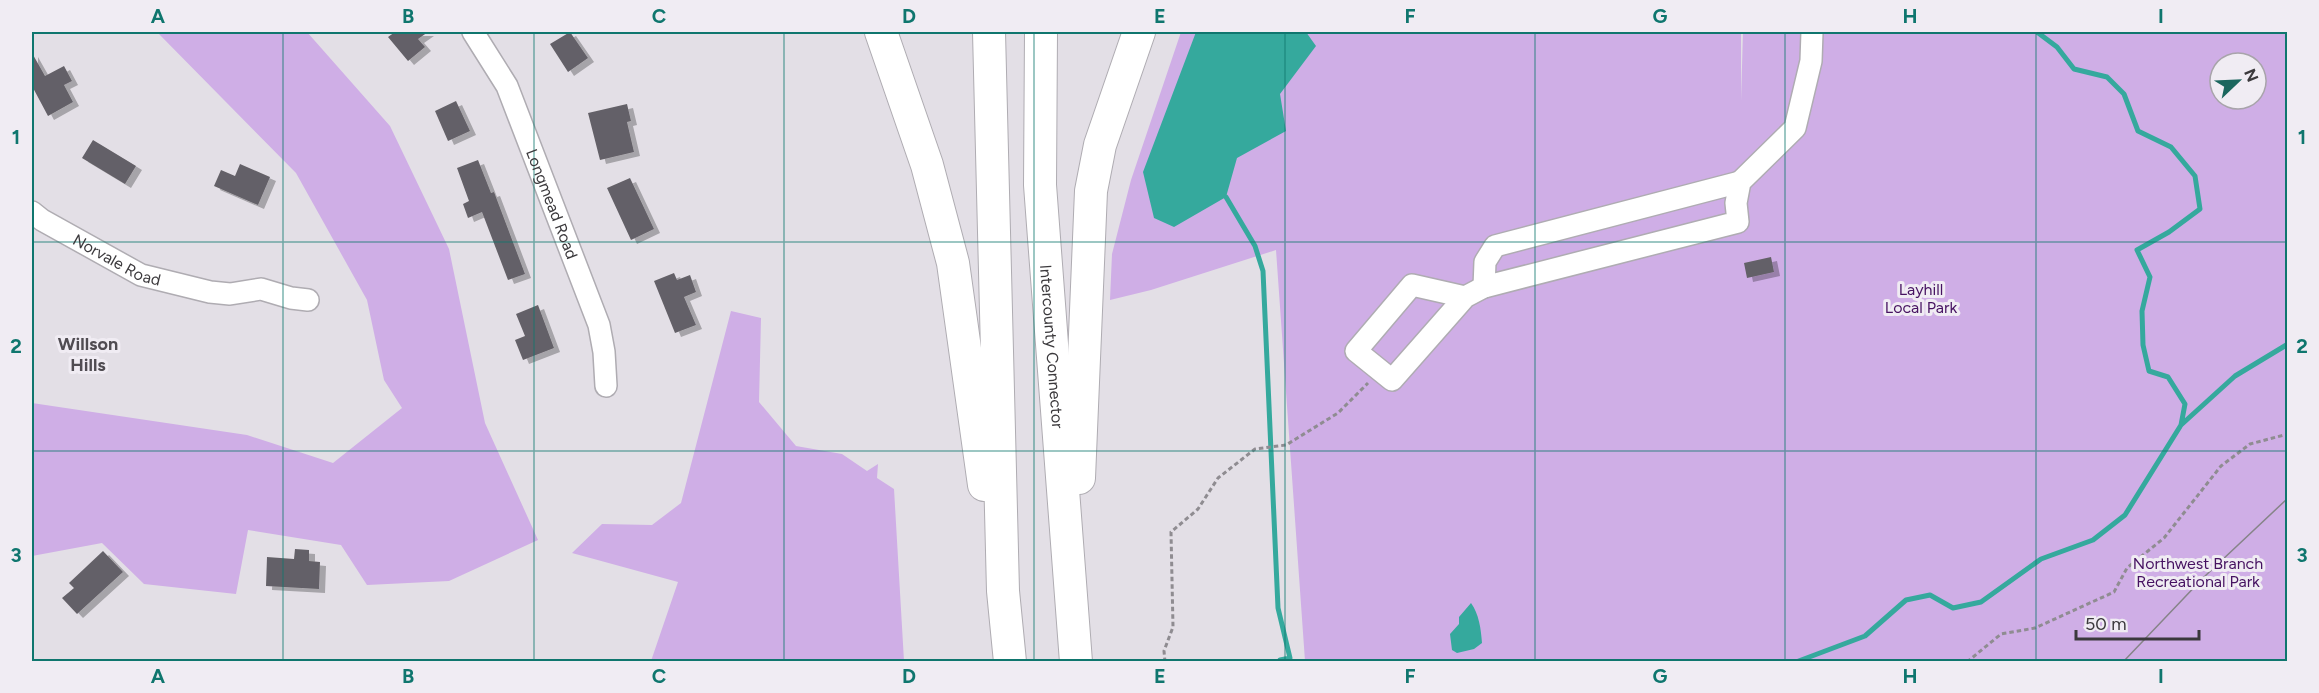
<svg xmlns="http://www.w3.org/2000/svg" width="2319" height="693" font-family="Figtree,sans-serif">
	<style>
		.green { fill: #cfaee6; fill-rule: evenodd }
		.water { fill: #35a99d }
		.lines { fill: none; stroke-linecap: round; stroke-linejoin: round }
		.stream { stroke: #35a99d; stroke-width: 5 }
		.building { fill: #646167; filter: url(#shadow) }
		.minor-casing { stroke: #afacb2; stroke-width: 24 }
		.highway-casing { stroke: #afacb2; stroke-width: 34 }
		.path { stroke: #8f8c91; stroke-width: 3; stroke-dasharray: 4.5 3; stroke-linecap: butt }
		.minor { stroke: #fff; stroke-width: 21 }
		.highway { stroke: #fff; stroke-width: 32 }
		.tram { stroke: #868488; stroke-width: 1.5 }
		.grid { fill: none; stroke: #0f766e; stroke-width: 1.5; stroke-opacity: 0.55 }
		.labels { text-anchor: middle; stroke-width: 6; stroke-linejoin: round; paint-order: stroke }
		.street-label { font-size: 16px; fill: #3b393c; stroke: #f0ecf3 }
		.park-label { font-size: 16px; fill: #461261; stroke: #f0ecf3 }
		.neighbourhood-label { font-size: 18px; font-weight: bold; fill: #504c52; stroke: #f0ecf3 }
		.neatline { fill: none; stroke: #0f766e; stroke-width: 2 }
		.grid-label { font-size: 20px; text-anchor: middle; font-weight: bold; fill: #0f766e }
	</style>
	<defs>
		<filter id="shadow"><feDropShadow dx="6" dy="4" stdDeviation="0" flood-color="#0004"/></filter>
	</defs>
	<rect width="100%" height="100%" fill="#e3dfe6"/>
	<path class="green" d="M157,32H307L390,126L449,249L485,423L538,540L449,581L367,585L341,545L248,530L236,594L144,584L102,543L32,556V403L247,435L333,463L402,408L384,380L367,300L296,173Z
		M1181,32H1741V101L1743,32H2287V661H1305L1276,250L1151,290L1110,300L1112,254L1131,180ZM2220,63H2256V99H2220Z
		M731,311L761,318L759,402L796,446L842,454L867,471L878,464L877,478L894,489L904,661H651L678,582L572,553L602,524L652,525L681,503Z"/>
	<path class="water" d="M1196,32H1306L1316,46L1280,94L1286,131L1237,158L1226,197L1174,227L1154,218L1143,172Z
		M1471,603C1479,614 1481,629 1482,643L1474,649L1457,653L1452,650L1450,634L1459,624V617Z"/>
	<g class="lines">
		<path class="stream" d="M2037,32L2057,47L2074,69L2107,77L2124,94L2138,131L2171,147L2195,176L2200,209L2169,232L2137,250L2150,277L2142,311L2143,345L2149,371L2168,377L2185,404L2181,425
			M1226,197L1255,246L1263,271L1278,608L1290,658L1280,660L1281,662
			M1796,662L1865,636L1906,600L1930,595L1953,608L1981,602L2041,559L2093,540L2125,515L2181,425L2235,376L2288,344"/>
	</g>
	<path class="building" d="M395,32H428L418,39L425,47L408,61L388,37Z
		M570,32L588,58L568,72L550,44Z
		M32,53L45,76L64,66L72,81L64,85L73,102L48,116L32,86Z
		M456,101L470,131L448,141L435,111Z
		M627,104L631,121L627,122L634,152L600,160L588,113Z
		M93,140L136,166L125,184L82,158Z
		M478,160L491,193L494,192L525,274L508,280L482,212L468,218L463,204L469,201L457,168Z
		M240,164L270,177L258,205L214,186L221,170L235,176Z
		M630,178L654,229L631,240L607,188Z
		M1771,257L1774,272L1747,278L1744,263Z
		M674,273L677,280L690,275L696,292L684,297L696,325L675,333L654,281Z
		M538,305L554,348L523,360L515,340L525,336L516,314Z
		M295,549L309,550V561L320,562L319,589L266,586L267,557L294,559Z
		M103,551L123,572L77,614L62,598L74,588L69,583Z"/>
	<g class="lines">
		<defs>
			<g id="minor">
				<path id="s1" d="M473,32L507,86L599,325L604,352L606,386"/>
				<path id="s2" d="M32,212L42,220L141,275L210,292L230,294L261,289L291,298L308,300"/>
				<path d="M1484,287L1485,262L1495,246L1740,182"/>
				<path d="M1465,297L1412,285L1356,351L1392,380L1465,297L1484,287L1738,222L1736,203L1740,182L1795,128L1811,61L1812,32"/>
			</g>
			<g id="highway">
				<path d="M881,32L927,165L953,263L984,485"/>
				<path d="M989,32L1003,591L1010,662"/>
				<path id="s3" d="M1041,32L1040,185L1076,662"/>
				<path d="M1079,478L1091,191L1100,145L1139,32"/>
			</g>
		</defs>
		<use href="#minor" class="minor-casing"/>
		<use href="#highway" class="highway-casing"/>
		<path class="path" d="M1165,662L1164,651L1173,627L1171,532L1198,509L1218,478L1255,449L1286,445L1338,413L1368,383
			M1967,662L2001,634L2035,628L2114,592L2127,568L2164,538L2221,466L2250,444L2288,434"/>
		<use href="#minor" class="minor"/>
		<use href="#highway" class="highway"/>
		<path class="tram" d="M2123,662L2204,577L2288,498"/>
	</g>
	<path class="grid" d="M283,32V662M534,32V662M784,32V662M1034,32V662M1285,32V662M1535,32V662M1785,32V662M2036,32V662M32,242H2288M32,451H2288"/>
	<g class="labels">
		<g class="street-label">
			<text dy="6" stroke="none"><textPath href="#s1" startOffset="190">Longmead Road</textPath></text>
			<text dy="6" stroke="none"><textPath href="#s2" startOffset="98">Norvale Road</textPath></text>
			<text dy="6" stroke="none"><textPath href="#s3" startOffset="315">Intercounty Connector</textPath></text>
		</g>
		<g class="park-label">
			<text x="1921" y="295">Layhill<tspan x="1921" dy="18">Local Park</tspan></text>
			<text x="2198" y="569">Northwest Branch<tspan x="2198" dy="18">Recreational Park</tspan></text>
		</g>
		<g class="neighbourhood-label">
			<text x="88" y="350">Willson<tspan x="88" dy="21">Hills</tspan></text>
		</g>
	</g>
	<rect width="2319" height="693" fill="none" stroke="#f0ecf3" stroke-width="66"/>
	<g transform="translate(2238 81) rotate(67)"><circle r="28" fill="#f0ecf3" stroke="#a8a4aa" stroke-width="1.5"/>
	<path d="M0-4.5L10 22L0 15L-10 22Z" fill="#1b665e"/>
	<text y="-9" font-size="16" font-weight="bold" text-anchor="middle" fill="#3b393c">N</text>
	</g>
	<path d="M2076 630v9h123v-9" fill="none" stroke="#3b393c" stroke-width="3"/>
	<text x="2085" y="630" font-size="18" fill="#3b393c" stroke="#f0ecf3" stroke-width="4.5" paint-order="stroke">50 m</text>
	<rect x="33" y="33" width="2253" height="627" class="neatline"/>
	<g class="grid-label">
		<text x="158" y="23">A</text>
		<text x="408" y="23">B</text>
		<text x="659" y="23">C</text>
		<text x="909" y="23">D</text>
		<text x="1160" y="23">E</text>
		<text x="1410" y="23">F</text>
		<text x="1660" y="23">G</text>
		<text x="1910" y="23">H</text>
		<text x="2161" y="23">I</text>
		<text x="16" y="144">1</text>
		<text x="2302" y="144">1</text>
		<text x="16" y="353">2</text>
		<text x="2302" y="353">2</text>
		<text x="16" y="562">3</text>
		<text x="2302" y="562">3</text>
		<text x="158" y="683">A</text>
		<text x="408" y="683">B</text>
		<text x="659" y="683">C</text>
		<text x="909" y="683">D</text>
		<text x="1160" y="683">E</text>
		<text x="1410" y="683">F</text>
		<text x="1660" y="683">G</text>
		<text x="1910" y="683">H</text>
		<text x="2161" y="683">I</text>
	</g>
</svg>
